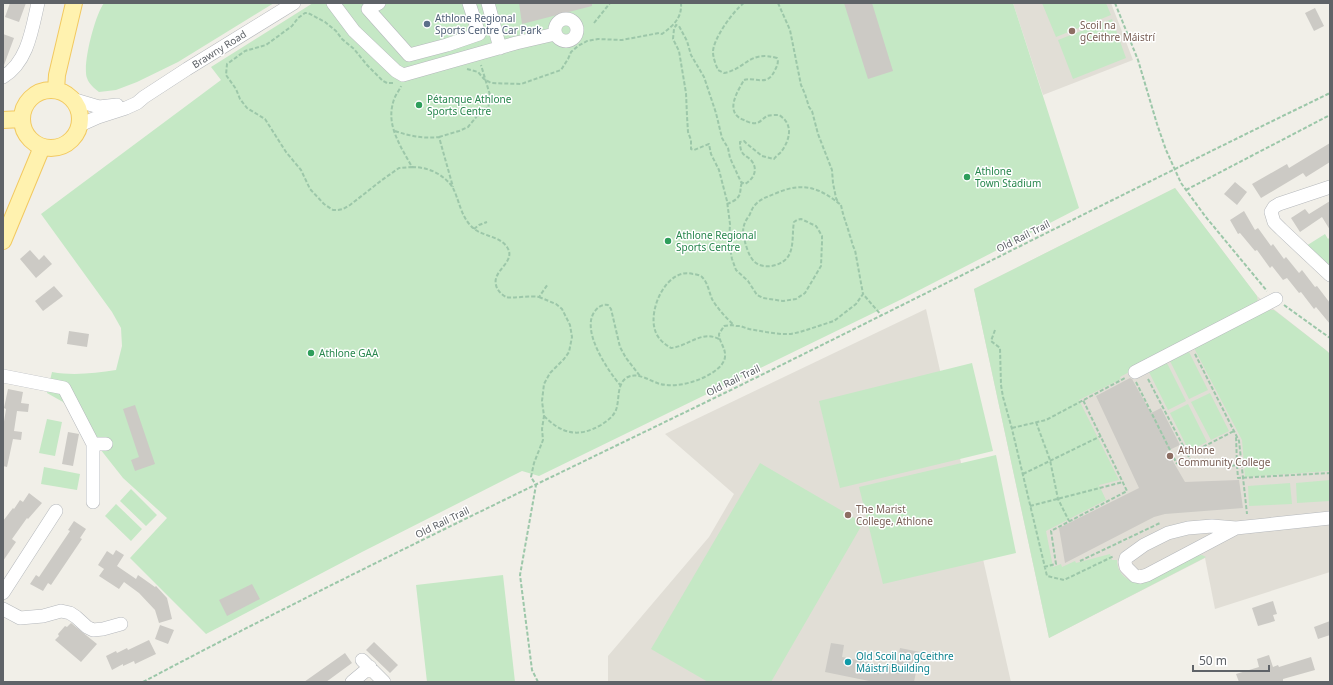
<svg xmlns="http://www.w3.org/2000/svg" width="1333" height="685" font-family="'Noto Sans',sans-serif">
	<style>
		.education { fill: #e1ded6 }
		.green { fill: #c5e8c5 }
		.building { fill: #cccac5 }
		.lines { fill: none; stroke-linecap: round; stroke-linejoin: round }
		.minor-casing { stroke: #b5b8bc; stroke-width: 14 }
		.major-casing { stroke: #f2c960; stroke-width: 18 }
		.path { stroke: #9cc7a9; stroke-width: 2; stroke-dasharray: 4 2; stroke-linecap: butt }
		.minor { stroke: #fff; stroke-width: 13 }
		.major { stroke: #fff2af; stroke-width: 16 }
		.service-dot { fill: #5c6f8a; stroke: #fff; stroke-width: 1.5 }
		.education-dot { fill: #8d6e63; stroke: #fff; stroke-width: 1.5 }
		.leisure-dot { fill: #2e9e5b; stroke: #fff; stroke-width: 1.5 }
		.culture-dot { fill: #0f9aa8; stroke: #fff; stroke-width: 1.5 }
		.labels { text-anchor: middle; stroke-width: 3; stroke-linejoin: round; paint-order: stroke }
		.service-label { font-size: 10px; fill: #4e5e75; stroke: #fff; text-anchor: start }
		.education-label { font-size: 10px; fill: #785e54; stroke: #fff; text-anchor: start }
		.street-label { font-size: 10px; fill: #5f6368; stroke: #fff }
		.leisure-label { font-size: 10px; fill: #27864d; stroke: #fff; text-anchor: start }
		.culture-label { font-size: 10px; fill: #0d838f; stroke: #fff; text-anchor: start }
	</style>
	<rect width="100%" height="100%" fill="#f1efe8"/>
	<path class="education" d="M1013,3H1111L1133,60L1043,95Z
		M1175,188L1257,296L1327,351L1330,354V572L1215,609L1205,558L1049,638L974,289Z
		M926,309L1011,682H608V656L709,537L734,494L665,434Z"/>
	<path class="green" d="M104,3H274L178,62L137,82L116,90L99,92C94,88 89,84 87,78C82,65 95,15 104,3Z
		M313,3H1013L1079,208L902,299L539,476L522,471L362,552L206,634L130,558L167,518L123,478L63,402L47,393L52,372C74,376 95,373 116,370L122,346L121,328L112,312L41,214L221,80L211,67Z
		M1042,3H1106L1111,15L1056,37Z
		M1112,19L1126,58L1073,79L1058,40Z
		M1175,188L1257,296L1258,303L1120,377L1121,379L1079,400L1119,480L1099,485L1106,500L1046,531L1053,567L1061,564L1062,567L1075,561L1076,563L1110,554L1112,560H1117C1117,571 1124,579 1134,582L1197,556L1202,555L1206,557L1049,638L974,289Z
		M1325,234L1328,239L1330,237V266L1306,246Z
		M1264,310H1274L1327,351L1330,354V471L1245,477L1242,440L1193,346Z
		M1189,352L1208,390L1189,399L1170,361Z
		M972,363L993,451L840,488L819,401Z
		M1167,363L1186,401L1168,410L1149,372Z
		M1210,393L1229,431L1211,440L1191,402Z
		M1188,404L1207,442L1189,451L1170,413Z
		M47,419L62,422L55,456L39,453Z
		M996,455L1016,553L883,584L859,487Z
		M760,463L863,523L771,682H708L651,649Z
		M44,467L80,474L77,490L41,484Z
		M1330,480V501L1297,503L1296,483Z
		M1290,483L1292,504L1249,506L1248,486Z
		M131,489L157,515L146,526L120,501Z
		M116,504L142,529L131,541L105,516Z
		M503,575L515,682H427L416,585Z"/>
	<path class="building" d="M10,3H26L19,22L5,17Z
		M519,3H592V6L522,24Z
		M844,3H872L893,71L868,79Z
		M1315,8L1324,26L1314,31L1305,13Z
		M3,34L14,38L4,65H3Z
		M1330,143V162L1306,177L1303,173L1261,198L1252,184L1287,164L1289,168Z
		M1235,182L1247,192L1237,205L1224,194Z
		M1330,201V230L1322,217L1300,232L1291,218L1305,209L1309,214Z
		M1244,211L1255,230L1258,228L1271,246L1273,244L1284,259L1286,257L1299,273L1302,270L1315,287L1317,286L1330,303V324L1316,307L1314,309L1301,292L1299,293L1287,278L1283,280L1272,266L1270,268L1257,250L1255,251L1240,233L1238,234L1230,220Z
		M30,250L39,260L44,255L52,264L36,278L20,259Z
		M54,286L63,296L43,311L35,301Z
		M69,331L89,334L87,347L67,344Z
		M1130,378L1132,379L1151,413L1161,408L1180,445L1167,451L1185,482L1239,480L1243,508L1165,514L1154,517L1065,563L1059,528L1139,488L1096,396Z
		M8,389L23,392L21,403L29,404L28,412L17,411L14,431L22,432L21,440L13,439L7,467L3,466V428L6,409L4,408Z
		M135,405L155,464L135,471L131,460L139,457L123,409Z
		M68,432L79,434L73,466L62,464Z
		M29,493L42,503L28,519L27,518L12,539L16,542L3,561V521L13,508L14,509L20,500L23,502Z
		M74,521L86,529L80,538L82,539L51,585L48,583L43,591L30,584L36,575L39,577L70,531L68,530Z
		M116,550L124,555L117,566L136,579L138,575L155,587L156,586L167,598L172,619L159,623L155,610L139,593L124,582L119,589L99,576L104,569L98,565L107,551L113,555Z
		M252,584L260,599L227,616L219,600Z
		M1273,601L1277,614L1273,615L1275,621L1258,626L1252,608Z
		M1330,621V635L1318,639L1314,627Z
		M71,623L97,644L81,662L55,640L59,636L58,634L65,626L67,627Z
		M160,625L174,630L168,644L155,639Z
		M149,640L156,654L135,664L134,661L123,666V664L112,670L106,656L116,651L117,653L127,648L128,650Z
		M374,642L398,665L390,673L366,650Z
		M831,643L844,645L842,657L896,668L900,648L920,652L914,682H874L825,672Z
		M345,653L352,663L326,682H304Z
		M1269,655L1273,667L1278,665L1279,667L1311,657L1315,670L1283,679V682H1239L1236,674L1259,667L1257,659Z"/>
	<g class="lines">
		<defs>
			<path id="minor" d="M333,3L354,31L396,71L403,75L516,43L555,34
				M379,3L368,9L409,55L447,45L479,34L469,3
				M488,3L500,48
				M555 30a11 11 0 1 1 22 0a11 11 0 1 1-22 0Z
				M3,77C28,62 32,29 38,3
				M72,99L99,107L117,105
				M80,125L98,117L126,108L137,103L144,97L187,69L294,3
				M1330,187L1279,204L1274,207L1271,212L1274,222L1281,229L1330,275
				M1135,372L1276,299
				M3,376L64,388L93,444H106
				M93,502V444
				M1236,528L1147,575L1140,577L1135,576L1126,567L1125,562L1126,558L1144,545L1168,533L1188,528L1212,526L1236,528L1330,518
				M3,593L56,511
				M3,609L20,618L43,616L61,611L70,613L76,617L87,627L93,630L103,629L121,624
				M362,660L384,682
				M352,682L370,667"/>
			<path id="major" d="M22 119a29 29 0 1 1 58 0a29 29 0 1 1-58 0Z
				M56,90L57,75L74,3
				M3,120L22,119
				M3,241L42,147"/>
		</defs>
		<use href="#minor" class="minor-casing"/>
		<use href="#major" class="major-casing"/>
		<path class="path" d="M744,3C733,11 713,39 713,52C713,58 716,65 718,70L724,73C746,69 749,50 777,58C779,62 777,66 775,70C767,88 755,76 744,80C737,92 724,113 744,120C747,122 753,124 756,123C760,123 763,118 767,116C770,115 775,115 779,115C794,124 790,140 781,152C779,154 776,156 774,159L762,156L746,143L744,141L740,142C740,158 748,154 753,163C758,172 752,180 745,184L741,182L730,158L728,148L722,138L716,113L704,77L691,55L687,41L679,26L676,25L674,29L673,39L679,51L686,93L687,116L688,132L691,140V149L694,150L709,144L711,154L719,170L727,201L730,224L729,243L732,259L736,270L748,281L757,295L763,298L783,301L796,299L805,293L821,266L822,242V236L818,229L816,226L801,219L797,220L794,222C792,233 794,246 789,255C784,265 766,270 756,263C750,259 747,249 745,242C745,239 743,236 743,233C743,226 745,221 749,216C751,212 752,208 755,205C761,198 770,196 779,192C804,182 820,188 841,205
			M778,3L790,30L801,85L805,94L809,107L812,111L818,134L832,170L833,183L836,198L838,202
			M1115,3L1138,60L1157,124L1166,150L1181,183L1205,216L1267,291
			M594,23L610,3
			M467,69L478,72L484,79L491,83L521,84L561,70L568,59L571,52L578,46L587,41L598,39L622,40L659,33L662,34C674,25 682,18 681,3
			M393,83H387L383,81L367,65L354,49L342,39L336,31L325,22L308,13H305L298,18L292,26L266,45L245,51L227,64L226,75L236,89L240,99L247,108L265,119L286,152L301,170L310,189L324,204L333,210H338L343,209L350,205L382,180L399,168L412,167C400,145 384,123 395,97C397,93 400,89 401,86
			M395,131C410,136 424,139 439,137L453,187
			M439,137L459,131L468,127L482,110L488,107L490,102V95L481,65
			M412,167C428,167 444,174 453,188C459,200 461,216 471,226C481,237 499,235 507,247C517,262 492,270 496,285C497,290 501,294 506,297C511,299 530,295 539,297L548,284
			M1186,190L1330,115
			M727,204C732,202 739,199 740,193C741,189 740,187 742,183
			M841,205C843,216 847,225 850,236C852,241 852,245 855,250L863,294
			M474,229L479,225L487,222
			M1284,305L1330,338
			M995,330L991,341L1000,348L1001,385L1003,397L1012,429L1047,576L1064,580L1114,556
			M719,339C701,330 689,346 671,348C664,344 657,338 655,330C648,309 667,267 693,274C696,274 700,275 702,277C708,283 709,292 712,299C717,308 726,318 734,325
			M1195,354L1239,441L1247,514
			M1148,379L1191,461
			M1136,382L1177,464
			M621,386C608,371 580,330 595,311C598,307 602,304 608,305L611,309L620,347L626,358L640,376
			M544,416C562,434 578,438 601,425C607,421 613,417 616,410C620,399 616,383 628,377C638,372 650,381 660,384C677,388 697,382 712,373C718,369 724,364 725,357C726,348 719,342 719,334L724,326L731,325L736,326H740L749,329L766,332L781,334H791L800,332L834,321L856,304L863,294L882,316
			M1036,422L1050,460L1058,499L1069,521
			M1012,428L1046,420L1125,378
			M1187,455L1234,431
			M1237,465L1238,478L1330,473
			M1231,466L1237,465L1236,436
			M1023,474L1101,436
			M1030,506L1123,482
			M1080,561L1160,523
			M1044,567L1056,564L1051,531L1127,491L1083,400
			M143,682C339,578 540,483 739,386C936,289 1132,189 1330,93
			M538,682L532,670L520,575L536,485L531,477L534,463L543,440L542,429L544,416L542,401L544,384L550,373L564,359L569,352L572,337L570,325L562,309L556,304L539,297"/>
		<use href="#minor" class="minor"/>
		<use href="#major" class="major"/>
	</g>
	<circle class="service-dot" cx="427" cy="24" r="4"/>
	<g class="education-dot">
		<circle cx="1072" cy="31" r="4"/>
		<circle cx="1170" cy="456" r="4"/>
		<circle cx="848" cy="515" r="4"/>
	</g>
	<g class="leisure-dot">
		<circle cx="419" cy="105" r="4"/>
		<circle cx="967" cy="177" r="4"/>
		<circle cx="668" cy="241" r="4"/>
		<circle cx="311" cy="353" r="4"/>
	</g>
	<circle class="culture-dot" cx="848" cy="662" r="4"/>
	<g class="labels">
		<g class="service-label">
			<text x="435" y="22">Athlone Regional<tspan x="435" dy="12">Sports Centre Car Park</tspan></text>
		</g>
		<g class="education-label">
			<text x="1080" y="29">Scoil na<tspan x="1080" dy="12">gCeithre Máistrí</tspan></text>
			<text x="1178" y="454">Athlone<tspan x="1178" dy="12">Community College</tspan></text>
			<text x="856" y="513">The Marist<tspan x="856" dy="12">College, Athlone</tspan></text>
		</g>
		<g class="street-label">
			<text transform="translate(219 49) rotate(-32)" y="4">Brawny Road</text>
			<text transform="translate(1023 236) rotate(-27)" y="4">Old Rail Trail</text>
			<text transform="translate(733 380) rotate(-26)" y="4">Old Rail Trail</text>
			<text transform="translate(442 522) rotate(-26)" y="4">Old Rail Trail</text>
		</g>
		<g class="leisure-label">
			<text x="427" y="103">Pétanque Athlone<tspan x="427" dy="12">Sports Centre</tspan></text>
			<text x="975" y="175">Athlone<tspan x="975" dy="12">Town Stadium</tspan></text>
			<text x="676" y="239">Athlone Regional<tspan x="676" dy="12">Sports Centre</tspan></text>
			<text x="319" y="357">Athlone GAA</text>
		</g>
		<g class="culture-label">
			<text x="856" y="660">Old Scoil na gCeithre<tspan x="856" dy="12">Máistrí Building</tspan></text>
		</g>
	</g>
	<rect width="1333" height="685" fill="none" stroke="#5f6368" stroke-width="8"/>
	<path d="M1193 665v6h76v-6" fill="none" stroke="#5f6368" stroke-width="2"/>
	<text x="1199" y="665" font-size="12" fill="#5f6368" stroke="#ffffff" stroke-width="3" paint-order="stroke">50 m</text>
</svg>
